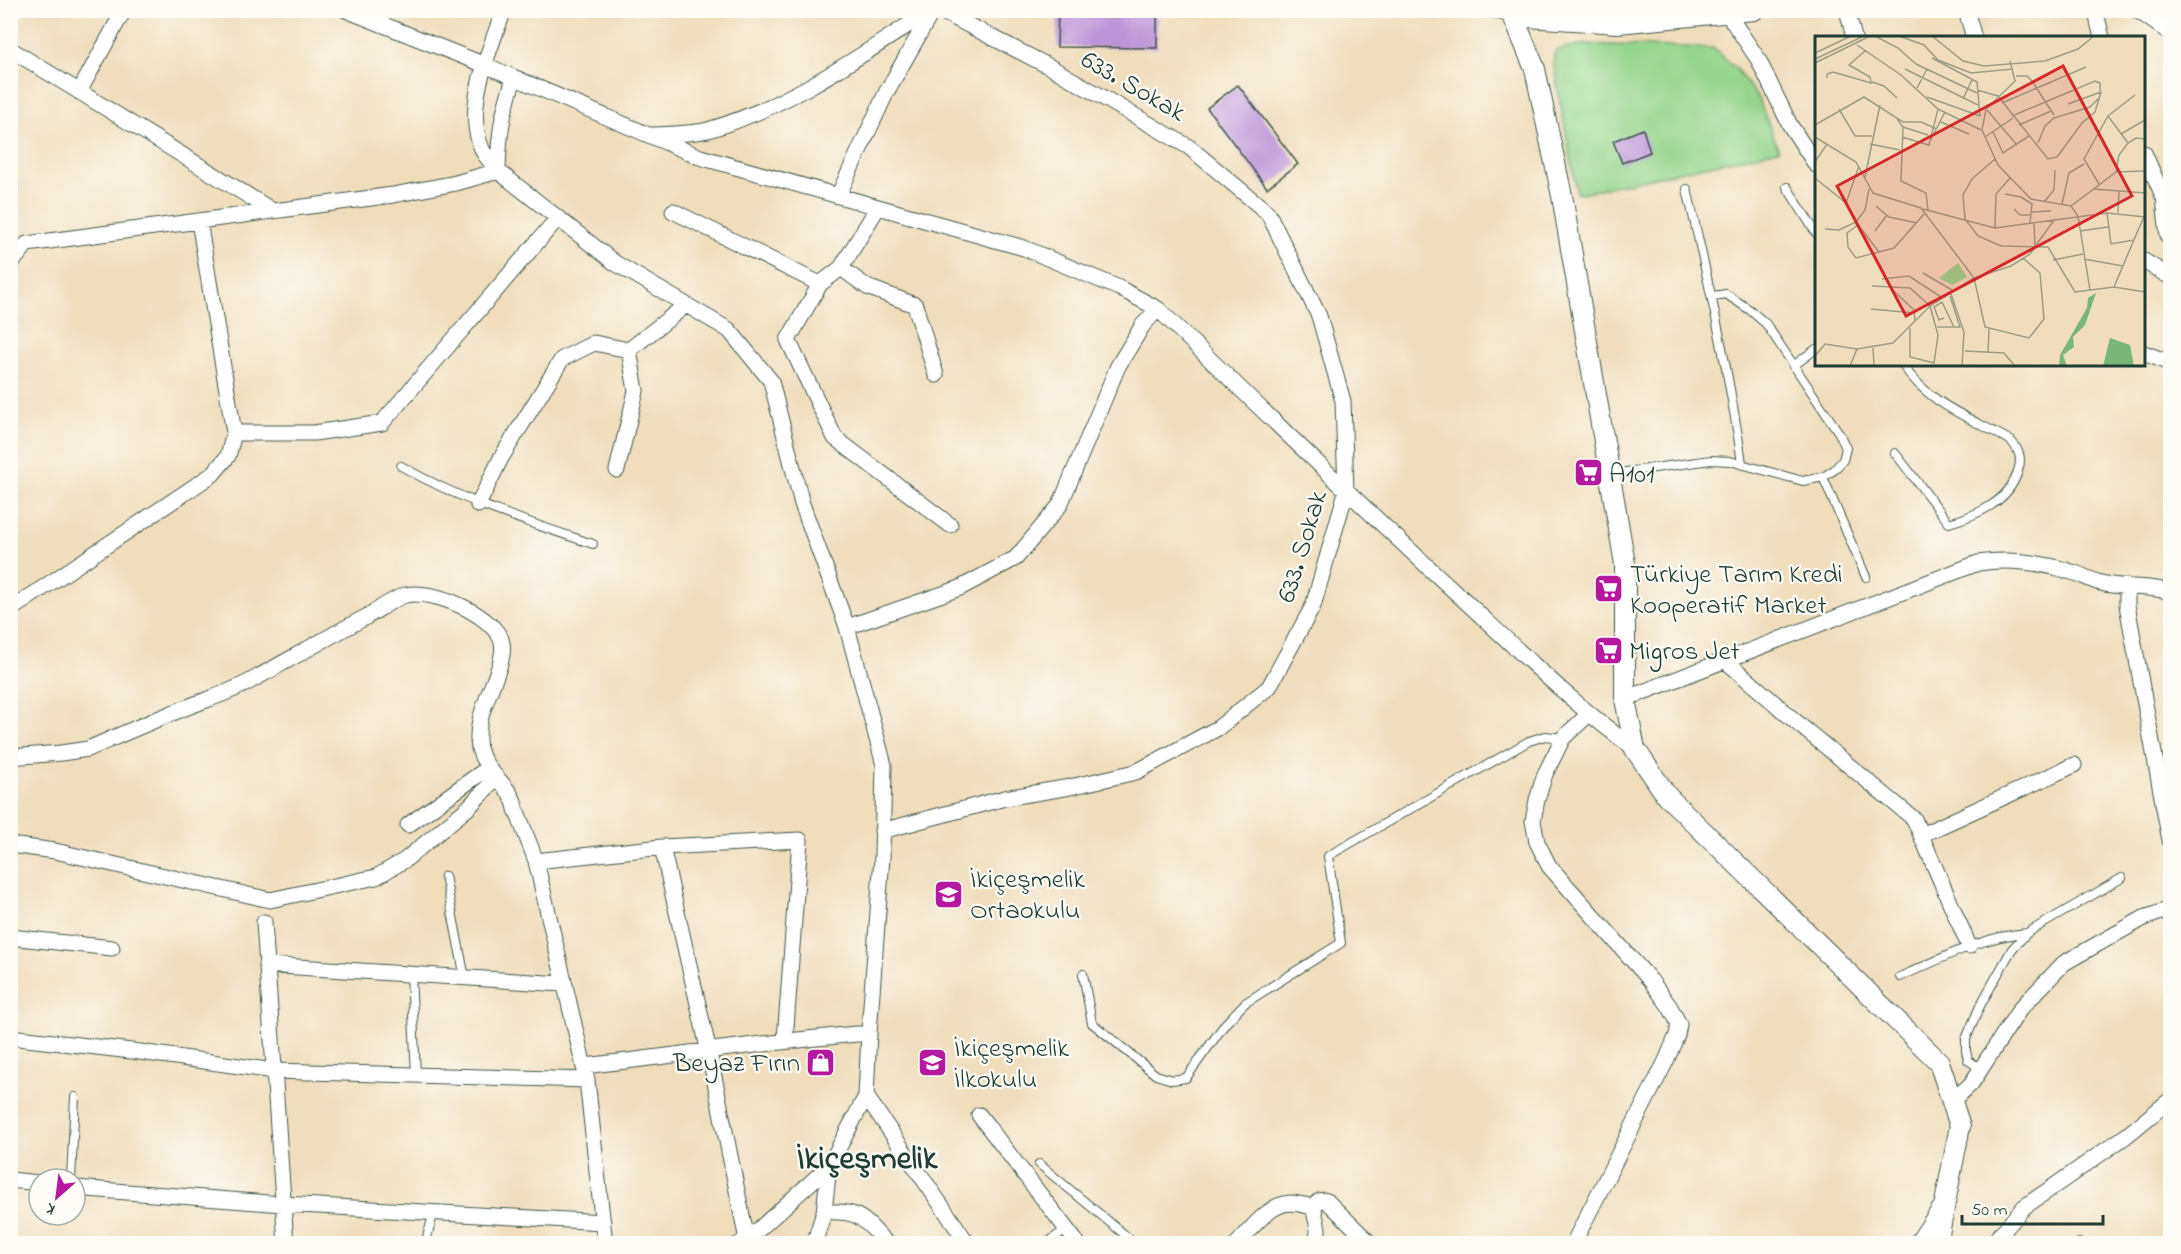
<svg xmlns="http://www.w3.org/2000/svg" width="2181" height="1254" font-family="'Indie Flower',sans-serif">
	<style>
		.green { fill: #96d68c; stroke: #5a8a60; stroke-width: 1.5 }
		.building { fill: #bc95d8 }
		.lines { fill: none; stroke-linecap: round; stroke-linejoin: round }
		.service-casing { stroke: #3e5548; stroke-width: 10 }
		.minor-casing { stroke: #3e5548; stroke-width: 17 }
		.tertiary-casing { stroke: #3e5548; stroke-width: 22 }
		.service { stroke: #fff; stroke-width: 8 }
		.minor { stroke: #fff; stroke-width: 15 }
		.tertiary { stroke: #fff; stroke-width: 20 }
		.labels { text-anchor: middle; stroke-width: 4.5; stroke-linejoin: round; paint-order: stroke }
		.street-label { font-size: 27px; fill: #1f3d34; stroke: #fdfcf7 }
		.poi-label { font-size: 27px; fill: #1f3d34; stroke: #fdfcf7; text-anchor: start }
		.district-label { font-size: 33px; font-weight: bold; fill: #1f3d34; stroke: #fdfcf7 }
		.inset-road { fill: none; stroke: #9c9d85; stroke-width: 1.5 }
		.view { fill: #d62828; fill-opacity: 0.15; stroke: #d62828; stroke-width: 3 }
		.inset-edge { fill: none; stroke: #1f3d34; stroke-width: 3 }
	</style>
	<rect width="100%" height="100%" fill="#fdfcf7"/>
	<filter id="ink" filterUnits="userSpaceOnUse"><feTurbulence type="fractalNoise" baseFrequency=".0167" numOctaves="2"/><feDisplacementMap in="SourceGraphic" scale="12" xChannelSelector="R" yChannelSelector="G"/><feConvolveMatrix kernelMatrix="1 2 1 2 8 2 1 2 1" color-interpolation-filters="sRGB"/></filter>
	<filter id="wash" filterUnits="userSpaceOnUse"><feTurbulence type="fractalNoise" baseFrequency=".008" numOctaves="4" result="noise"/><feDisplacementMap in="SourceGraphic" scale="24" xChannelSelector="R" yChannelSelector="G"/><feGaussianBlur stdDeviation="1.35" result="paint"/><feColorMatrix in="noise" values="0 0 0 0 0 0 0 0 0 0 0 0 0 0 0 0 0 1.4 0 .05"/><feComposite in="paint" operator="in"/></filter>
	<g filter="url(#wash)">
		<rect width="100%" height="100%" fill="#efddbb"/>
		<path class="green" d="M1586,44L1713,48L1738,71L1758,98L1779,150L1577,194L1553,62L1555,52L1564,48Z"/>
		<g id="blocks">
			<path class="building" d="M1058,10H1157V48L1057,47Z
				M1238,85L1298,164L1267,188L1207,108Z
				M1643,129L1650,152L1622,163L1613,141Z"/>
		</g>
	</g>
	<g filter="url(#ink)">
		<use href="#blocks" fill-opacity="0" stroke="#3e5548" stroke-width="1.5"/>
		<g class="lines">
			<defs>
				<path id="service" d="M1787,187L1816,233
					M1687,189C1708,280 1729,371 1742,463
					M1793,366L1816,349
					M1895,453L1949,523C1977,515 2009,502 2018,471C2022,459 2020,451 2011,441C1970,417 1930,406 1902,364
					M401,466C464,502 525,521 593,544
					M1612,474L1711,460L1730,461L1803,481L1823,477L1834,470L1843,460L1846,448L1839,433L1766,324L1750,310L1726,294L1713,296
					M1823,477L1866,577
					M445,876L465,978
					M411,974L416,1075
					M1083,974L1092,1023L1156,1075L1172,1080L1186,1078L1225,1024L1245,1003L1341,943L1328,856L1529,741L1545,736L1563,738
					M1900,977C1941,959 1982,936 2027,933
					M1981,1069L1968,1060L1966,1051V1039L1980,1006L2012,949L2027,933L2122,878
					M1039,1164L1136,1244
					M71,1179L75,1097
					M2079,1243L2080,1244
					M425,1244L434,1212
					M1046,1244L1066,1229"/>
				<path id="minor" d="M346,10L485,65L700,157L1024,248L1119,288L1158,309
					M1494,10L1513,16L1514,10
					M1847,10L1854,38
					M1966,10L1974,38
					M2099,10L2097,17L2102,38
					M2137,10L2170,33
					M1727,13L1758,59L1790,125L1816,165
					M10,49L273,211
					M79,92L124,10
					M653,135C671,134 691,134 708,130C790,106 860,56 931,10
					M2144,153L2164,198L2168,236
					M498,171C493,164 485,157 482,149C463,108 490,49 504,10
					M498,171C499,133 502,114 514,79
					M838,196L887,91L933,10
					M878,207L841,268L820,284L788,340L835,438L950,525
					M673,211L820,284
					M2144,261L2170,277
					M10,265L27,244L393,195L456,183L498,171L615,263L729,330L771,381L802,504L847,627L884,765L882,857L869,1033L866,1096L829,1166L747,1240L739,1244
					M841,268L867,287L915,305L936,375
					M2144,353L2170,363
					M234,433H314L382,423L557,219
					M617,470L636,391L629,350
					M478,505L501,458L562,359L594,343L629,350L686,305
					M2127,586V605L2170,841
					M10,610L213,474L228,456L234,433L199,221
					M847,627L960,588L1016,558L1060,505L1118,366L1143,325L1158,309C1259,407 1360,505 1464,600C1519,651 1574,705 1635,749
					M1726,661L1802,727L1914,819L1969,946
					M1625,699L1978,563C2010,558 2044,563 2075,573C2084,576 2092,581 2101,583C2124,589 2148,585 2170,592
					M10,757L61,753L88,749C118,736 149,722 180,710C202,701 226,694 247,683C287,661 326,638 366,617C377,611 395,597 406,595C433,589 489,613 501,639C511,665 471,710 479,748C485,774 513,786 516,809L536,861L587,1080L605,1244
					M408,825L488,768
					M882,831L1005,798L1070,787L1136,772L1218,728L1269,687L1313,606L1346,492L1343,401L1319,316L1268,213L1189,147L1052,68L939,10
					M1921,835L2074,765
					M10,845L55,851L270,900L376,877L405,860L469,807L496,778
					M662,847L709,1052L747,1240
					M536,861L662,847L800,840L785,1040
					M264,922L286,1244
					M10,937L112,948
					M266,965L563,984
					M10,1037L140,1052L274,1071L587,1080
					M584,1066C679,1055 773,1041 869,1033
					M866,1096L968,1244
					M1952,1101L1971,1084L2020,1009L2064,963L2144,918L2170,909
					M979,1115L1078,1244
					M10,1180L39,1183
					M75,1188L283,1204L603,1222
					M824,1212C861,1210 863,1219 887,1244
					M814,1244L824,1212L829,1166
					M1237,1244C1250,1230 1269,1204 1290,1203C1298,1203 1306,1206 1314,1207
					M1314,1244C1323,1230 1314,1221 1314,1207C1317,1201 1321,1199 1327,1201L1371,1244
					M1573,1244L1666,1061L1677,1035L1679,1024L1670,1007L1651,981L1549,866L1537,842L1533,821L1537,800L1545,774L1563,738L1589,714
					M1916,1244L1942,1205
					M1992,1244L2024,1207L2126,1136L2170,1100"/>
				<path id="tertiary" d="M1754,10L1618,23L1513,16L1535,69L1562,196L1625,564V699L1635,749L1667,796L1939,1062L1960,1126L1937,1244"/>
			</defs>
			<use href="#service" class="service-casing"/>
			<use href="#minor" class="minor-casing"/>
			<use href="#tertiary" class="tertiary-casing"/>
			<use href="#service" class="service"/>
			<use href="#minor" class="minor"/>
			<use href="#tertiary" class="tertiary"/>
		</g>
	</g>
	<defs>
		<symbol id="supermarket-square" viewBox="-11 -11 22 22"><rect x="-9" y="-9" width="18" height="18" rx="4" fill="#b5179e" stroke="#fdfcf7"/><path d="M-6-5.5h2.5l.6 2H6L4.5 2H-2.5L-4.4-4H-6ZM-1.5 3.2a1.3 1.3 0 1 0 .1 0ZM3 3.2a1.3 1.3 0 1 0 .1 0Z" fill="#fff"/></symbol>
		<symbol id="school-square" viewBox="-11 -11 22 22"><rect x="-9" y="-9" width="18" height="18" rx="4" fill="#b5179e" stroke="#fdfcf7"/><path d="M0-5L7-2L0 1L-7-2ZM-4 1L0 2.5L4 1V4Q0 6-4 4Z" fill="#fff"/></symbol>
		<symbol id="shop-square" viewBox="-11 -11 22 22"><rect x="-9" y="-9" width="18" height="18" rx="4" fill="#b5179e" stroke="#fdfcf7"/><path d="M-5-2.5h2.3a2.7 3.5 0 0 1 5.4 0H5L5.5 6h-11ZM-1.5-2.5h3a1.5 2.3 0 0 0-3 0Z" fill="#fff"/></symbol>
	</defs>
	<g fill-rule="evenodd">
		<use href="#supermarket-square" x="1572" y="456" width="33" height="33"/>
		<use href="#supermarket-square" x="1592" y="572" width="33" height="33"/>
		<use href="#supermarket-square" x="1592" y="634" width="33" height="33"/>
		<use href="#school-square" x="932" y="878" width="33" height="33"/>
		<use href="#shop-square" x="804" y="1046" width="33" height="33"/>
		<use href="#school-square" x="916" y="1046" width="33" height="33"/>
	</g>
	<g class="labels">
		<g class="street-label">
			<text transform="translate(1134 85) rotate(30)" y="9">633. Sokak</text>
			<text transform="translate(1301 546) rotate(-73)" y="9">633. Sokak</text>
		</g>
		<g class="poi-label">
			<text x="1609" y="482">A101</text>
			<text x="1630" y="582">Türkiye Tarım Kredi<tspan x="1630" dy="31">Kooperatif Market</tspan></text>
			<text x="1629" y="659">Migros Jet</text>
			<text x="970" y="887">İkiçeşmelik<tspan x="970" dy="31">Ortaokulu</tspan></text>
			<text x="954" y="1056">İkiçeşmelik<tspan x="954" dy="31">İlkokulu</tspan></text>
			<text x="800" y="1071" text-anchor="end">Beyaz Fırın</text>
		</g>
		<g class="district-label">
			<text x="867" y="1168">İkiçeşmelik</text>
		</g>
	</g>
	<g transform="translate(1815 36)">
		<rect width="330" height="330" fill="#efddbb"/>
		<path d="M143,227L152,241L137,249L124,242Z" fill="#96d68c"/>
		<path d="M281,257L270,289L258,301L259,311L248,319L252,330H244L245,319L272,272L273,262ZM295,302L315,309L319,330H288Z" fill="#78b778"/>
		<path class="inset-road" d="M60,0L83,12L101,28L162,57M84,0L109,9L123,24L156,37L198,33M117,0L148,25L169,30L230,25L263,13L279,0M42,9L86,39L123,73L166,94M0,17L36,0M117,22L162,46M0,23L49,0M195,25L200,45L171,73L167,94L183,129L216,163L256,170L301,136L304,119L313,107L321,102L330,103M0,27L55,0M90,33L163,69M201,40H212L217,45L239,79M12,42V38L18,36L56,47L55,41L34,29L51,14M162,45L165,80M57,46L69,50L82,62M102,52L112,33M162,54L183,60L233,123L242,121L267,87L280,76L286,56L253,68M112,61L165,80M148,63L157,44M187,67L271,31M24,73L40,100H57M172,74L202,109M197,80L280,45L285,47V55M293,80L313,107M82,83L88,91L113,99M126,86L154,98M0,89L49,61L88,86H106L122,93M204,89L236,75M88,91L86,145L111,157L113,174M178,96L188,117L214,100M306,98L330,84M0,101L41,126L58,157L106,172L159,242L115,270L78,307L42,313L10,308L0,320M87,101L114,109L123,73M170,101L198,82M114,107L130,76M223,107L230,90L239,82L275,71L284,62M55,108L85,114M180,123L157,143L148,159L150,183L163,200L186,210L233,211L260,256L299,251L330,256M0,126L12,108M301,136L330,135M50,141L65,69M0,142L31,167L44,130M284,148L269,123L293,80L320,59M279,153L330,157M190,158L206,161L217,168L215,187M229,166L239,154L240,134M247,168L254,137L269,128M61,170L74,181L102,187M256,170L263,180L275,254M108,173L180,192L181,158L195,142M199,173L205,179H215M216,176L236,175M292,177L296,208L319,204M303,177L304,155M43,189L32,197L33,211L41,222L79,212L110,177M44,190L64,216M180,192L292,177L330,181M10,193L24,194L41,186L50,174L54,153M60,195L72,179M265,195L293,191M221,209L240,183M208,222L225,237L229,283L214,302L170,291L159,242L196,230L215,218L220,211L219,186M269,223L308,230M238,224L268,218M108,237L137,254M67,243L94,240L126,261M57,250L95,252L115,270L123,299L119,327L95,321V292M299,251L330,178M79,255L99,274L100,285M135,255L149,296L147,330M56,273L99,277M129,282L124,284L119,271L127,266L139,291M122,291H145L135,260M58,312L59,330M150,315L189,317L200,330M173,317L174,293M35,330L42,313"/>
		<path class="view" d="M248,30L317,160L91,280L22,150Z"/>
		<rect width="330" height="330" class="inset-edge"/>
	</g>
	<rect width="2181" height="1254" fill="none" stroke="#fdfcf7" stroke-width="36"/>
	<g transform="translate(57 1197) rotate(208)"><circle r="28" fill="#fdfcf7" stroke="#a4b0a9" stroke-width="1.5"/>
	<path d="M0-4.5L10 22L0 15L-10 22Z" fill="#b5179e"/>
	<text y="-9" font-size="16" font-weight="bold" text-anchor="middle" fill="#1f3d34">K</text>
	</g>
	<path d="M1962 1215v9h141v-9" fill="none" stroke="#1f3d34" stroke-width="3"/>
	<text x="1971" y="1215" font-size="18" fill="#1f3d34" stroke="#fdfcf7" stroke-width="4.5" paint-order="stroke">50 m</text>
</svg>
